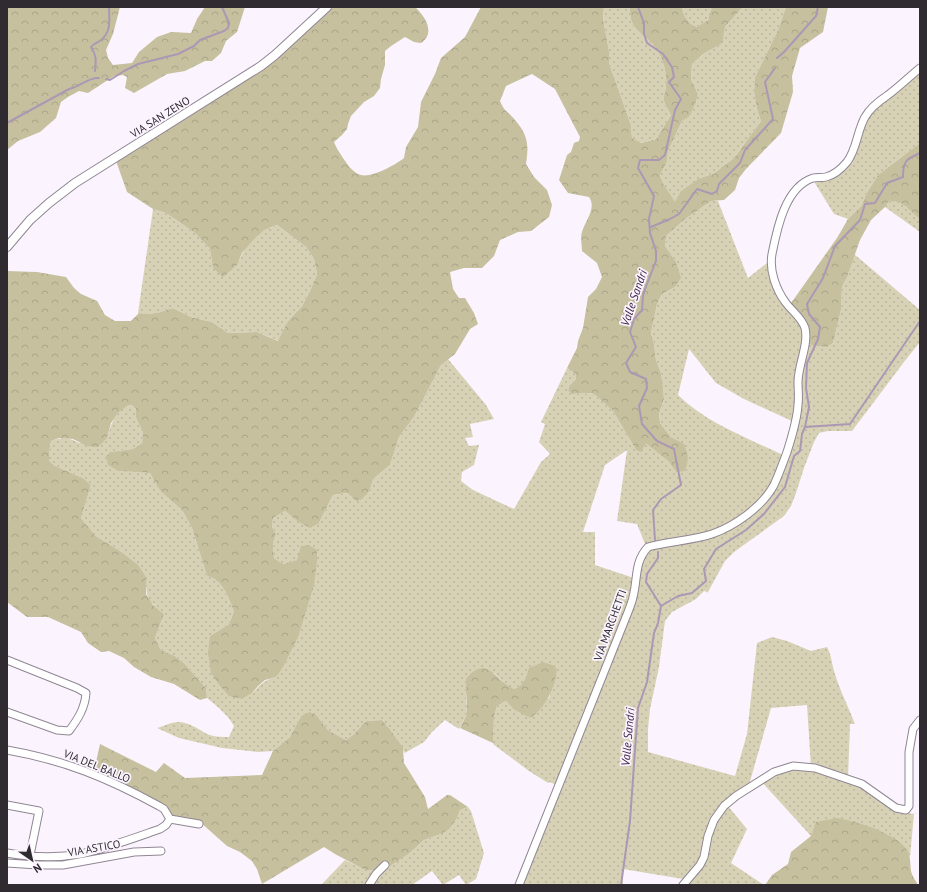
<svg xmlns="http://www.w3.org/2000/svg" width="927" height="892" font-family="'PT Sans',sans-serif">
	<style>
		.grass { fill: url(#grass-dots); fill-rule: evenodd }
		.forest { fill: url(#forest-crowns) }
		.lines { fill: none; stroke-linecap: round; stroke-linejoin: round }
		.stream { stroke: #ac98b4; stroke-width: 2 }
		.minor-casing { stroke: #908694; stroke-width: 9 }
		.tertiary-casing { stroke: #908694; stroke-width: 10 }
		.minor { stroke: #fff; stroke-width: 7 }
		.tertiary { stroke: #fff; stroke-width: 8 }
		.labels { text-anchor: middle; stroke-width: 3.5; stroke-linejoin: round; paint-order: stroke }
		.street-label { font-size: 11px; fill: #2f2b30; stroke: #fbf4fe }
		.water-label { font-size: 12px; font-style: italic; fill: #3b1e45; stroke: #fbf4fe }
	</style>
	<defs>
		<pattern id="grass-dots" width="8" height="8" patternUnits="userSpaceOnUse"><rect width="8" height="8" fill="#d7d2b5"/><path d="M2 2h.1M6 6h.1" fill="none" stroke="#b9b49c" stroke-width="1.8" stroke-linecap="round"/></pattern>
		<pattern id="forest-crowns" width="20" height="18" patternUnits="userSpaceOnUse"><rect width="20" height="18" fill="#c6c09e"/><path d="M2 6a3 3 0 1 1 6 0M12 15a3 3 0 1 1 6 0" fill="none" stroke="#aaa588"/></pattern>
	</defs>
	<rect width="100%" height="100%" fill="#fbf4fe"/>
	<path class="grass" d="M604,7H630C628,34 649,33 658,52C664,62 667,74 666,85C666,90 663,96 664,101C665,105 669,111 671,115L656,139L640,143L632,138L631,125L609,63V51L603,18Z
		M682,7H712C712,18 706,22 697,27C688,25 683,16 682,7Z
		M743,7H786L778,30L755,77L754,92L757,110L761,121L734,158L713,174L700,178L675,203L663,183L660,175L667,162L668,151L682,121L689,117L698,94L691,79L692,64L703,54L721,43L725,27Z
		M920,70V143L878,175L866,194L862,205L848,219L834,214L813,180L843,168L868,114Z
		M711,201H718L748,278L772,259L776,282L800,319L806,342L813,346L827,347L833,343L841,310L842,287L847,277L854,254L920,310V342L904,362L852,431H828L819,433L814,442L804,468L796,493L791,506L784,516L734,552L725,561L708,592L706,593L707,592L704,591L696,599L672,612L665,621L659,667L650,709L648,729V752L735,776L747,734L757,643L772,637L787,641L811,651L827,647C832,656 832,667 836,677C841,693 849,708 855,724H850L848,779L899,813L920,814H914L910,857L906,849L889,835L875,830L811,836L760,780L778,769L811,767L807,705L771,708L749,785L727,805L747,829L731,863L764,885H686L687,882L683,879L623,869V885H519L558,786L550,782L548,783L529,771L493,744L494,717L497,706L506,701L513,709L549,698L557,671L530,668C526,678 524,685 514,689L510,688L494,673L466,695L467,714L459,729L445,720L432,732L424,742L405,753L389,728L382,720L366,721L354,734L346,740L328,730L317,716H301L290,737L273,751L258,752L222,748L179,738L157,728C164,726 172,722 178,722C189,722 198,729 207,734C214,737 222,737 229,737L234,726C228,715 217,706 207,698L206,688L185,664L175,656L161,650L155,638L164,614C147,600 146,598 146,577L120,551L96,536L81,518L91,485L83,478L53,465L49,460V453L51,441C61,437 70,437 79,443L107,438C111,425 116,407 132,405L136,409V418L143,433L142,443L133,449L110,452L118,471L150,473L168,498L182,510L192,528L207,576C223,580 228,597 234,611L229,624L210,636L253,693C260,684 265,680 276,677L307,607L314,586L298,560L283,564L274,558L273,543L276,534L272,527L273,518L285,511L297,521L319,523L333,495L347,493L356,501L370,490L373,479L390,465L399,437L414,417L441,365L448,359L486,405L494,419L470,424L473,437L465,438L469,446L479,445L474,465L462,472L461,481L473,490L514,509L541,462L550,454L539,442L545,424L541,422L567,368L576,374V379L569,386L568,391L572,394L593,393L613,411L636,450L646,442L668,461L676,472L684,445L671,437L660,423L659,414L664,399L663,387L661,373L656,360L654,344L651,333L657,304L662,294L675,287V260L665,246L666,236L684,220ZM689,349L716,383L744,399L796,423L785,456C748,438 708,424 678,395ZM627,450L617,521L637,524L647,549L637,579L595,565V532H583L605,465Z
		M893,201L903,203L920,219V232L885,207L888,202Z
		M153,209L166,213L195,233L210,249L213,268L237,265C242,252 252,236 265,229C269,228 273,227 277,225L306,247L314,259L317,274L310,291L302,306L288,321L279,341L257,332L228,333L212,322L191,317L175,309H169L161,312L149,314L138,313Z
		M468,807L471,811L484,853L476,879L466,885L459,875L443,885L432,871L412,885H321L345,860L363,869L411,852L424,840L441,834L457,818L460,810Z"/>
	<path class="forest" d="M7,7H120L113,34L106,50L108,58L113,65L132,63L139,52L157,37L171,32L191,33L197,19L205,7H245L237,32L226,41L221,53L212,61H205L185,71L167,74L134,93L125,88L127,77L123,75L114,76L88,93L79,91L68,97L61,102L56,118L40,132L18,141L7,150Z
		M328,7H415C425,16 436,33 421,43L414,42L405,37L391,46L385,51V65L381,79L380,88L374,96L364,102L351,116L348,124L347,129L342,135L334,142C336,148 340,153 343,158C347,164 352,171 358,174C369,180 395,165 404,158L406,147L418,127L421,102L435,74L441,58L465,37L481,7H604L603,18L609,51V63L631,125L632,138L641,143L656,139L671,115C669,111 665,105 664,101C663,96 666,90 666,85C667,74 664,62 658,52C649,33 628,34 630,7H682C683,16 688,24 697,27L708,20L712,7H743L725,27L722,43L703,54L692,64L691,79L698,94L695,104L689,117L682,121L668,151L667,162L660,175L663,183L675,202L681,191L700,178L713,174L734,158L761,121L757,110L754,92L755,77L778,30L786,7H828L823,32L800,48L792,76L793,92L781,133L746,169L739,178L735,190L724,200L711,201L684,220L666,236L665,246L675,260L681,278L675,287L662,294L657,304L651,333L654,344L656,360L661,373L663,387L664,399L659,414L660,423L671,437L684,444C688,455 690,461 684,471L676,472L668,461L646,443L641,452L636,450L613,411L593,393L572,394L568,391L569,386L576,379V374L567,368L577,348L578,341L583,328L588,297L596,289L602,277L597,263L582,251C582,245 580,238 582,232C585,221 597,208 589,197L568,193L559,180L567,155L571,152L574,143L579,141L580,137L555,89L532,74L506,86L500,101C505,113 508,111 515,120C528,135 529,145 526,164L534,177L547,190L552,205L549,217L531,231L518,232L500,240L494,256L482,268H464L450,272L453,289L459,298H465L474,313L478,324L470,329L455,354L441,365L414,417L399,437L390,465L373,479L370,490L362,499L356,501L347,493L333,495L319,523L310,528L297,521L285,511L273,518L272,527L276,534L273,543L274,558L283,564L297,560L301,546L309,545L317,550V561L314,586L298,637L283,667L276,677L265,680L258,686L253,692L242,699L229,696L220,686L211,673L208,653L210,636L229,624L234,611C228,597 223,580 207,576L192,528L182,510L168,498L160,490L150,473L118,471L108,465L106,457L110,452L133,449L142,443L143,433L136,418V409L132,405L127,406L118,413L111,423L107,438L98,447L87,446L73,439L59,438L51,441L49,453V460L53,465L83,478L91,485L81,518L96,536L120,551L138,565L146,577V594L153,605L164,614L155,638L161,650L175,656L185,664L206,688L207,698L200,700L174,684L151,677L134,667L124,658L109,651L101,652L88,643L81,632L48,617H27L7,602V271L37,272L66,277L74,288L81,294L97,301L105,315L115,321H131L139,313L149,314L161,312L169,309H175L191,317L212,322L228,333L257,332L278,341L288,321L302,306L310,291L317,274L314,259L306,247L277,225L264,230L254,239L242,253L237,265L223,277L213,268L210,249L195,233L166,213L153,209L127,192L115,158L261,66Z
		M920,143V219C909,211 904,199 888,202L885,207L871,220L860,240L847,277L842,287L841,310L833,343L827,347L813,346L806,342V330L789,306L837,238L848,219L862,205L866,194L878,175Z
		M543,662L555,666L557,671C554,690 546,706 531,718L513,709L506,701L497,706L494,717L493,743L460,728L467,714L466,679C487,653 496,682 514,689C524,685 526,678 529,668Z
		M310,712L317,716L328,730L346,740L354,734L366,721L382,720L389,728L403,748L404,763L425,797L428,809L447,795H450L468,807L460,810L457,818L449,829L441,834L424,840L411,852L387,868L370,870L363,869L335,854L324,847L262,884L257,869L252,861L240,852L227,846L200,822L172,818L167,810L94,771L100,744L156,772L164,763L185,778L262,775L273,751L290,737L301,716Z
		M837,818C855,821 897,833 907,850C911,857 910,863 911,871C912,876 916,881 918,885H765L772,875L788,864L791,852L811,836L816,822Z"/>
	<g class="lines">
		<path class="stream" d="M638,7L644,23V34L647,43L663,54L672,67L674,77L669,82L681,99L675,110L665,155L659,160H640L638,168L654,196L649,219L650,233L656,251V261L645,289L643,296L642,310L634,319L630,332L636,347L626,363L630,372L646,379L647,388L639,406L642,424L657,441L674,449L681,485L661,499L653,510L655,540
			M777,58L784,52L816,16L818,7
			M95,71C96,61 97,56 91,47C94,43 97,43 101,40C112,31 109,19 109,7
			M106,79L110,80L124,71L138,64L178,54L194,46L200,40L224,31L228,28L229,23L222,7
			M7,123L69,89C80,87 88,77 99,78
			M651,227L670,219L679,214L697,189L712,194L717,191L719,184L740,163L745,150L773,119L765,82L775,68
			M805,427L850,424L920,321
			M661,606L678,596L692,593L706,581L704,569L716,549L746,530L764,514L785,487L794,456L800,451L802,434L805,427L809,407L806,388L807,363L818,339L820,327L809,314L807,304L823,278L835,246L860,220L865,204L875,203L887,183L903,177C903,161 906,159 920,153
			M621,885L630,821L638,708L647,682L654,633L658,623L661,606L646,582L647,574L658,558V552"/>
		<defs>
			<path id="minor" d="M7,660L77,688L86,693C85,708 78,719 69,731L57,730L7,712
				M7,750C64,760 108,778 159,806L164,809L170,819
				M7,805L39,811L30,855
				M170,819L199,824
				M7,853C30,857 57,858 81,854C107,848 134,838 160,829L166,825L170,819
				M7,863L38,865H63L134,852L161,851
				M369,885L376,874L385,865
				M519,885L628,612C630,607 632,602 633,597C638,578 634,562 648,547C669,541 691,541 712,534C735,526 762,507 774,485C779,474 783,463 787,452C792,436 797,421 798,405C799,397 798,390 798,382C798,365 809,344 805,328C802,318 792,311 786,303C776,290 769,270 772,254C777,229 785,187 813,178C817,177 822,178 826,177C834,175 842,168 847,162C857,149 857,131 865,117C870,108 879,101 888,95C899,87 909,77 920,68
				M683,885L700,865L704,857L708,836L714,820L724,806L736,796L774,772L793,766L815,768L862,784L896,808L906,810L909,806V752L913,729L920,720"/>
			<path id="tertiary" d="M7,247L30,220L49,203L75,183L261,66L275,55L327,7"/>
		</defs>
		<use href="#minor" class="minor-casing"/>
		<use href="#tertiary" class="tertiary-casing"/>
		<use href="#minor" class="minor"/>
		<use href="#tertiary" class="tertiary"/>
	</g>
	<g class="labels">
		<g class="street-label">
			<text transform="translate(160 117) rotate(-32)" y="4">VIA SAN ZENO</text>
			<text transform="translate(610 625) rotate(-70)" y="4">VIA MARCHETTI</text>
			<text transform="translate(97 766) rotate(22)" y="4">VIA DEL BALLO</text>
			<text transform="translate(94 848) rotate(-10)" y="4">VIA ASTICO</text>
		</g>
		<g class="water-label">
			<text transform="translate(634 298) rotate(-71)" y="4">Valle Sandri</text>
			<text transform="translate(628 737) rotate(-85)" y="4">Valle Sandri</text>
		</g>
	</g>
	<rect width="927" height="892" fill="none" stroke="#2f2b30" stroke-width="16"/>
	<g transform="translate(32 860) rotate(146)" stroke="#fbf4fe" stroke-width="3" paint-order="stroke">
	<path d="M0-3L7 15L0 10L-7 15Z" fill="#2f2b30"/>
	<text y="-6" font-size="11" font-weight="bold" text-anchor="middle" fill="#2f2b30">N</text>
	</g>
</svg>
